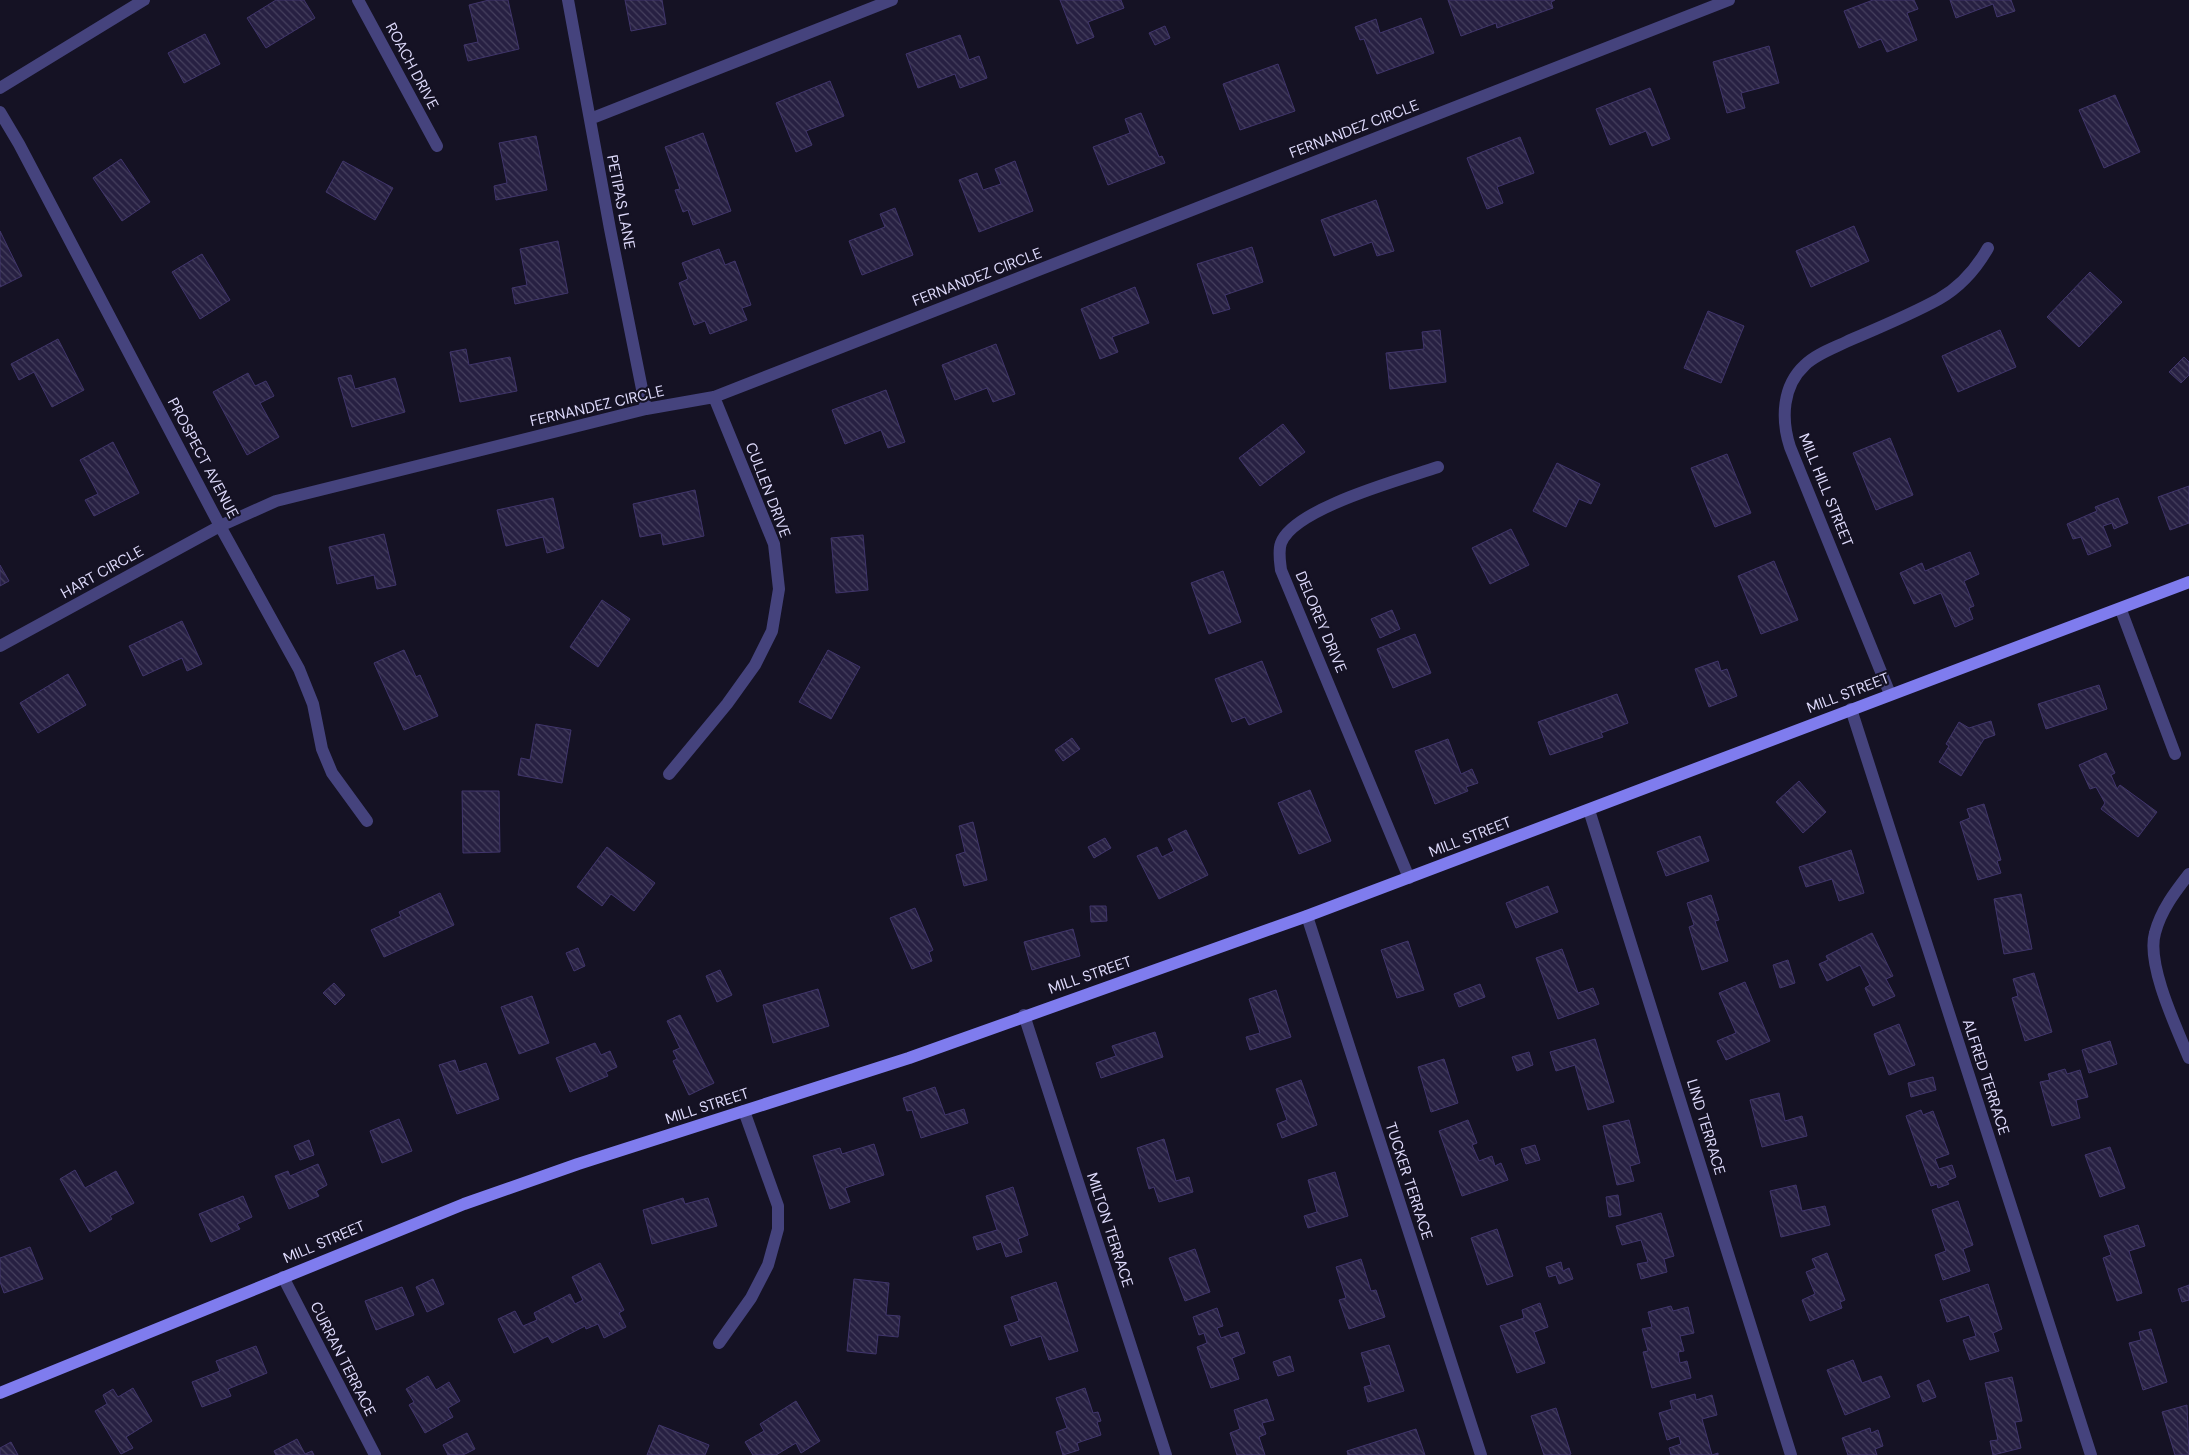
<svg xmlns="http://www.w3.org/2000/svg" width="2189" height="1455" font-family="'DM Sans',sans-serif">
	<style>
		.building { fill: url(#building-back-hatch); stroke: #40356b }
		.lines { fill: none; stroke-linecap: round; stroke-linejoin: round }
		.lane { stroke: #45437d; stroke-width: 12 }
		.street { stroke: #45437d; stroke-width: 12 }
		.secondary { stroke: #7f7cee; stroke-width: 12 }
		.labels { text-anchor: middle; stroke-width: 4.5; stroke-linejoin: round; paint-order: stroke }
		.street-label { font-size: 15px; fill: #ddd9fa; stroke: #151224 }
	</style>
	<defs>
		<pattern id="building-back-hatch" width="6" height="6" patternUnits="userSpaceOnUse" patternTransform="scale(1.25)"><rect width="6" height="6" fill="#272042"/><path d="M-1 5l2 2M0 0l6 6M5-1l2 2" fill="none" stroke="#46405e"/></pattern>
	</defs>
	<rect width="100%" height="100%" fill="#151224"/>
	<path class="building" d="M276,0H304L315,18L266,48L247,18Z
		M489,0H508L519,49L468,61L464,45L478,42L469,5Z
		M625,0H662L666,24L631,31Z
		M1060,0H1121L1124,8L1088,22L1094,37L1077,44Z
		M1448,0H1555L1551,2L1553,8L1497,28L1496,23L1461,36Z
		M1873,0H1914L1918,9L1907,13L1917,40L1887,52L1881,39L1859,48L1844,11Z
		M1950,0H2011L2015,11L1997,17L1993,4L1956,18Z
		M1421,18L1434,53L1377,74L1364,39L1360,40L1355,27L1376,19L1380,33Z
		M1165,26L1170,38L1155,45L1149,33Z
		M205,34L220,64L184,83L168,53Z
		M960,35L969,60L979,56L987,78L960,88L955,74L918,88L906,54Z
		M1769,46L1779,83L1741,93L1745,108L1727,113L1713,62Z
		M1278,64L1295,111L1240,130L1223,84Z
		M830,81L844,116L806,131L812,145L796,152L776,103Z
		M1650,88L1670,139L1652,146L1646,131L1610,145L1596,109Z
		M2115,95L2140,152L2104,168L2079,110Z
		M1141,113L1159,157L1162,156L1165,163L1108,185L1093,147L1130,133L1125,119Z
		M703,133L731,211L693,225L688,210L683,212L675,190L680,189L665,147Z
		M536,136L547,190L496,200L494,186L507,183L499,143Z
		M1520,137L1534,173L1497,187L1503,203L1487,209L1467,158Z
		M121,159L150,202L122,221L93,178Z
		M343,161L393,188L375,220L326,192Z
		M1015,161L1033,211L979,232L959,180L977,173L983,190L1001,184L995,169Z
		M1376,200L1394,251L1377,256L1372,242L1334,256L1321,220Z
		M895,208L913,255L862,275L849,241L885,227L880,214Z
		M1854,226L1869,261L1811,287L1796,251Z
		M0,231L22,276L0,287Z
		M558,241L568,293L515,304L512,288L527,285L520,249Z
		M1252,247L1263,282L1225,295L1230,309L1213,314L1197,264Z
		M719,249L725,265L735,261L751,305L742,308L747,320L710,334L705,321L694,325L679,283L688,279L682,263Z
		M202,254L230,300L200,319L172,272Z
		M2090,272L2122,302L2079,347L2047,317Z
		M1135,287L1149,323L1112,337L1118,352L1100,359L1081,309Z
		M1708,311L1744,326L1721,383L1684,368Z
		M1440,330L1446,382L1390,389L1386,353L1424,349L1422,332Z
		M2000,330L2016,367L1958,392L1942,356Z
		M58,339L84,390L52,407L34,372L19,380L11,364Z
		M996,344L1015,394L993,402L987,388L955,400L942,365Z
		M466,349L469,365L510,357L517,391L460,402L450,352Z
		M2184,357L2189,362V375L2181,383L2169,372Z
		M248,373L255,386L266,381L274,396L260,403L279,437L247,455L213,392Z
		M351,375L355,389L395,378L405,412L352,427L338,378Z
		M886,390L905,442L888,448L881,430L845,444L832,410Z
		M1283,424L1305,452L1260,486L1239,458Z
		M1890,438L1913,495L1876,510L1853,453Z
		M113,442L139,493L94,516L85,500L98,494L80,460Z
		M1727,454L1751,513L1715,527L1691,468Z
		M1557,463L1600,484L1591,504L1579,499L1566,527L1533,511Z
		M2189,486V523L2170,530L2158,497Z
		M695,490L704,536L663,545L661,533L640,537L633,504Z
		M553,498L564,548L547,553L543,537L506,546L497,510Z
		M2118,498L2128,523L2114,529L2112,523L2103,526L2111,546L2088,555L2081,537L2073,539L2067,524L2097,511L2095,507Z
		M1511,529L1529,565L1490,584L1472,548Z
		M384,534L396,585L377,589L374,575L337,584L329,547Z
		M863,535L868,590L836,593L831,538Z
		M1970,552L1979,574L1964,581L1974,606L1969,608L1973,619L1955,627L1941,593L1914,604L1900,573L1922,563L1925,571Z
		M1774,561L1798,620L1761,634L1738,576Z
		M0,565L9,581L0,586Z
		M1223,571L1241,622L1209,634L1191,583Z
		M602,600L630,619L598,667L570,647Z
		M1392,610L1400,629L1380,638L1371,619Z
		M182,621L202,664L187,671L182,658L143,676L129,646Z
		M1415,634L1431,673L1393,688L1377,649Z
		M404,650L416,677L420,675L438,716L404,730L374,663Z
		M828,650L860,667L831,719L799,702Z
		M1262,661L1282,712L1249,725L1245,717L1232,722L1215,679Z
		M1718,661L1721,671L1727,669L1737,696L1709,707L1695,669Z
		M68,674L86,705L38,733L20,703Z
		M2099,685L2107,709L2046,729L2038,704Z
		M1617,694L1628,723L1601,733L1603,737L1550,755L1538,722Z
		M1991,721L1995,735L1984,739L1961,776L1939,762L1949,746L1946,744L1959,722L1969,728Z
		M536,724L571,730L562,783L518,775L521,758L530,760Z
		M1072,738L1080,749L1063,761L1055,750Z
		M1448,739L1461,774L1472,769L1478,783L1466,787L1468,791L1435,804L1415,751Z
		M2106,753L2115,773L2111,775L2117,789L2120,785L2157,812L2138,837L2101,809L2105,803L2096,787L2090,789L2079,765Z
		M1799,781L1826,812L1803,833L1776,802Z
		M1310,790L1331,841L1299,854L1278,803Z
		M462,791H499L500,852L463,853Z
		M1984,804L2001,860L1997,861L2001,873L1978,880L1960,822L1970,818L1967,809Z
		M973,822L987,880L964,886L956,855L965,852L959,826Z
		M1186,830L1208,875L1159,899L1137,856L1157,847L1162,857L1174,851L1168,839Z
		M1700,836L1709,861L1666,876L1657,852Z
		M1105,838L1111,848L1094,858L1088,847Z
		M607,847L655,883L634,911L611,894L602,906L577,887Z
		M1851,850L1864,893L1839,901L1832,879L1806,887L1799,867Z
		M1548,886L1558,912L1516,928L1506,903Z
		M440,893L454,925L384,957L371,930L401,916L399,912Z
		M2021,894L2032,949L2004,954L1994,899Z
		M1711,895L1719,920L1715,921L1728,961L1702,970L1689,927L1694,925L1687,903Z
		M1090,906H1106L1107,921L1091,922Z
		M915,908L933,950L929,952L932,961L912,969L890,918Z
		M1073,929L1080,956L1032,970L1024,942Z
		M1872,933L1893,976L1886,979L1895,996L1873,1006L1865,988L1870,985L1860,965L1827,981L1819,964L1828,960L1826,956Z
		M1408,941L1424,990L1397,998L1381,950Z
		M578,948L585,966L574,971L566,953Z
		M1562,949L1578,993L1593,988L1599,1004L1558,1019L1536,958Z
		M1788,960L1795,983L1780,988L1773,965Z
		M720,970L732,995L717,1002L706,976Z
		M2034,973L2052,1032L2025,1041L2012,998L2018,996L2013,979Z
		M1745,982L1770,1041L1726,1060L1717,1041L1736,1033L1719,993Z
		M334,983L345,995L335,1005L323,993Z
		M1480,984L1485,997L1459,1007L1454,994Z
		M818,989L829,1026L773,1043L763,1005Z
		M1276,990L1291,1037L1250,1050L1246,1037L1260,1033L1249,999Z
		M532,996L549,1043L519,1054L501,1007Z
		M680,1015L714,1083L689,1095L673,1061L677,1059L673,1051L680,1048L667,1021Z
		M1899,1024L1915,1065L1889,1075L1874,1034Z
		M1155,1032L1163,1057L1101,1078L1096,1063L1116,1056L1112,1046Z
		M1595,1039L1614,1102L1588,1110L1575,1065L1556,1071L1550,1052Z
		M2110,1041L2117,1064L2089,1073L2082,1050Z
		M595,1043L601,1055L610,1051L617,1067L606,1072L608,1076L570,1092L556,1058Z
		M1529,1052L1533,1065L1517,1071L1512,1057Z
		M1444,1059L1458,1103L1431,1112L1418,1067Z
		M455,1060L459,1072L486,1063L499,1099L457,1114L439,1065Z
		M2065,1069L2067,1074L2080,1070L2088,1097L2076,1100L2080,1118L2052,1126L2040,1082L2050,1080L2048,1074Z
		M1933,1077L1936,1090L1911,1097L1908,1083Z
		M1301,1080L1317,1125L1282,1138L1277,1124L1287,1120L1276,1089Z
		M935,1087L945,1115L964,1109L968,1123L921,1138L912,1110L907,1111L903,1098Z
		M1779,1093L1785,1121L1802,1116L1807,1136L1762,1147L1750,1100Z
		M1921,1110L1923,1115L1933,1111L1949,1154L1935,1159L1939,1169L1952,1165L1956,1177L1947,1181L1949,1184L1938,1188L1937,1184L1931,1186L1906,1116Z
		M399,1119L412,1151L382,1163L370,1131Z
		M1468,1120L1477,1143L1472,1145L1479,1161L1492,1156L1495,1166L1501,1163L1508,1180L1462,1196L1439,1131Z
		M1629,1120L1640,1163L1630,1166L1634,1181L1617,1185L1603,1126Z
		M1164,1139L1176,1181L1189,1177L1193,1192L1159,1202L1154,1187L1149,1189L1137,1148Z
		M309,1140L314,1155L300,1160L294,1146Z
		M874,1144L884,1175L845,1188L850,1202L830,1209L813,1156L840,1148L842,1154Z
		M1535,1145L1540,1160L1526,1164L1521,1149Z
		M2110,1147L2125,1188L2100,1197L2085,1155Z
		M318,1164L327,1185L316,1191L319,1196L289,1209L275,1176L288,1171L290,1176Z
		M75,1170L85,1188L116,1171L134,1203L110,1216L112,1219L90,1232L60,1179Z
		M1335,1172L1348,1216L1308,1228L1304,1216L1317,1212L1308,1180Z
		M1796,1185L1802,1211L1825,1206L1830,1225L1781,1237L1770,1191Z
		M1013,1187L1028,1235L1018,1239L1022,1252L1006,1257L1001,1242L977,1250L973,1237L997,1230L986,1196Z
		M1618,1195L1621,1215L1609,1217L1606,1197Z
		M243,1196L252,1217L237,1224L240,1229L211,1242L199,1214Z
		M683,1198L685,1204L708,1198L717,1226L652,1244L643,1210Z
		M1958,1201L1973,1245L1963,1249L1970,1271L1943,1280L1935,1255L1946,1251L1932,1210Z
		M1661,1213L1674,1256L1664,1259L1667,1272L1641,1279L1637,1264L1648,1262L1641,1240L1622,1245L1616,1226Z
		M2138,1225L2145,1246L2129,1251L2142,1293L2117,1301L2103,1258L2111,1255L2104,1236Z
		M1497,1229L1513,1276L1487,1285L1471,1238Z
		M30,1247L43,1279L4,1293L0,1282V1258Z
		M1195,1249L1210,1292L1185,1301L1169,1258Z
		M1827,1253L1845,1300L1840,1302L1842,1308L1810,1321L1802,1300L1815,1294L1806,1272L1816,1268L1812,1259Z
		M1361,1259L1371,1291L1376,1290L1385,1317L1349,1329L1339,1300L1346,1298L1336,1267Z
		M1561,1262L1563,1271L1569,1268L1573,1279L1559,1284L1556,1275L1549,1277L1546,1267Z
		M600,1263L624,1310L619,1313L626,1327L604,1338L598,1324L586,1329L585,1326L552,1343L548,1336L514,1353L498,1319L515,1311L523,1326L537,1320L534,1313L570,1294L575,1304L583,1300L572,1277Z
		M433,1279L444,1304L427,1312L416,1287Z
		M854,1279L889,1283L886,1315L900,1316L898,1337L878,1335L876,1354L847,1351Z
		M1056,1282L1078,1351L1049,1360L1041,1336L1011,1346L1004,1326L1019,1321L1011,1297Z
		M1988,1284L2002,1329L1993,1333L1999,1351L1970,1360L1963,1340L1976,1336L1969,1315L1947,1322L1940,1300Z
		M2189,1285V1300L2182,1302L2178,1289Z
		M402,1287L414,1315L376,1330L365,1301Z
		M1540,1303L1548,1327L1534,1332L1545,1363L1517,1373L1500,1326L1524,1318L1522,1310Z
		M1671,1306L1673,1311L1688,1307L1694,1333L1680,1336L1684,1351L1678,1352L1680,1363L1687,1361L1691,1378L1652,1388L1643,1352L1648,1351L1642,1329L1652,1327L1648,1312Z
		M1217,1308L1223,1326L1217,1328L1221,1338L1238,1332L1245,1353L1232,1358L1239,1379L1211,1388L1197,1347L1207,1343L1204,1333L1199,1335L1193,1317Z
		M2151,1329L2167,1382L2143,1390L2129,1343L2141,1340L2139,1332Z
		M1389,1345L1404,1391L1368,1402L1364,1387L1371,1385L1361,1353Z
		M256,1346L267,1373L228,1389L231,1396L202,1407L192,1382L220,1371L216,1361Z
		M1290,1356L1294,1371L1278,1376L1273,1362Z
		M1853,1360L1862,1383L1881,1376L1890,1397L1845,1415L1827,1370Z
		M428,1376L436,1390L449,1382L460,1401L448,1408L453,1417L425,1433L409,1405L414,1402L406,1389Z
		M2012,1377L2022,1421L2015,1422L2021,1448L1993,1455L1990,1441L1998,1440L1985,1383Z
		M1929,1380L1936,1397L1923,1402L1917,1385Z
		M133,1388L152,1421L126,1437L133,1448L121,1454L95,1411L107,1404L103,1395L113,1389L118,1397Z
		M1085,1388L1093,1413L1098,1412L1101,1421L1097,1422L1101,1435L1077,1443L1079,1450L1063,1455L1056,1432L1067,1428L1056,1398Z
		M1695,1394L1696,1400L1712,1395L1717,1415L1702,1419L1712,1455L1718,1453V1455H1671L1669,1448L1681,1444L1679,1436L1667,1440L1659,1413L1672,1409L1670,1401Z
		M1267,1399L1274,1420L1262,1423L1266,1434L1259,1437L1265,1455H1237L1230,1433L1240,1429L1234,1410Z
		M796,1401L820,1441L801,1453L796,1443L776,1455H753L745,1442L764,1431L760,1424Z
		M2187,1405L2189,1455H2175L2162,1412Z
		M1556,1408L1571,1454L1569,1455H1544L1531,1416Z
		M659,1425L709,1445L705,1455H647Z
		M1870,1428L1871,1433L1878,1430L1883,1446L1875,1449L1877,1455H1848L1842,1438Z
		M1416,1429L1425,1455H1348L1347,1451Z
		M467,1433L475,1449L463,1455H448L443,1445Z
		M297,1439L305,1454L312,1451L314,1455H276L274,1451Z
		M11,1442L18,1455H0V1448Z"/>
	<g class="lines">
		<path class="lane" d="M2121,610L2175,754
			M2189,874C2175,892 2161,910 2155,933C2146,964 2177,1029 2189,1058"/>
		<path class="street" d="M358,0L437,146
			M568,0L610,229L646,409
			M0,88L144,0
			M0,112L19,144L220,526L299,669L313,704L322,749L332,773L367,821
			M590,119L892,0
			M0,646L220,526L276,501L646,409L714,397L1729,0
			M1890,694L1790,447C1781,419 1782,386 1805,365C1816,354 1834,348 1848,341C1878,328 1910,315 1939,299C1960,287 1976,269 1988,248
			M1851,709L2091,1455
			M669,774L727,704L755,665L772,631L779,589L774,544L714,397
			M1589,810L1791,1455
			M1409,878L1281,570C1280,561 1278,551 1281,543C1294,508 1403,479 1438,467
			M1307,916L1481,1455
			M1024,1015L1166,1455
			M283,1277L375,1455
			M719,1343L751,1298L768,1265L778,1229V1206L744,1111"/>
		<path class="secondary" d="M0,1393L464,1204L578,1164L909,1058L1307,916L2189,582"/>
	</g>
	<g class="labels">
		<g class="street-label">
			<text transform="translate(412 66) rotate(62)" y="5">ROACH DRIVE</text>
			<text transform="translate(1354 129) rotate(-21)" y="5">FERNANDEZ CIRCLE</text>
			<text transform="translate(621 202) rotate(79)" y="5">PETIPAS LANE</text>
			<text transform="translate(977 277) rotate(-21)" y="5">FERNANDEZ CIRCLE</text>
			<text transform="translate(597 406) rotate(-13)" y="5">FERNANDEZ CIRCLE</text>
			<text transform="translate(203 458) rotate(62)" y="5">PROSPECT AVENUE</text>
			<text transform="translate(768 490) rotate(69)" y="5">CULLEN DRIVE</text>
			<text transform="translate(1826 490) rotate(68)" y="5">MILL HILL STREET</text>
			<text transform="translate(102 572) rotate(-29)" y="5">HART CIRCLE</text>
			<text transform="translate(1321 622) rotate(67)" y="5">DELOREY DRIVE</text>
			<text transform="translate(1848 693) rotate(-21)" y="5">MILL STREET</text>
			<text transform="translate(1470 837) rotate(-21)" y="5">MILL STREET</text>
			<text transform="translate(1090 975) rotate(-19)" y="5">MILL STREET</text>
			<text transform="translate(1986 1077) rotate(72)" y="5">ALFRED TERRACE</text>
			<text transform="translate(707 1106) rotate(-18)" y="5">MILL STREET</text>
			<text transform="translate(1706 1127) rotate(73)" y="5">LIND TERRACE</text>
			<text transform="translate(1409 1181) rotate(72)" y="5">TUCKER TERRACE</text>
			<text transform="translate(1110 1230) rotate(72)" y="5">MILTON TERRACE</text>
			<text transform="translate(324 1242) rotate(-23)" y="5">MILL STREET</text>
			<text transform="translate(343 1359) rotate(63)" y="5">CURRAN TERRACE</text>
		</g>
	</g>
</svg>
